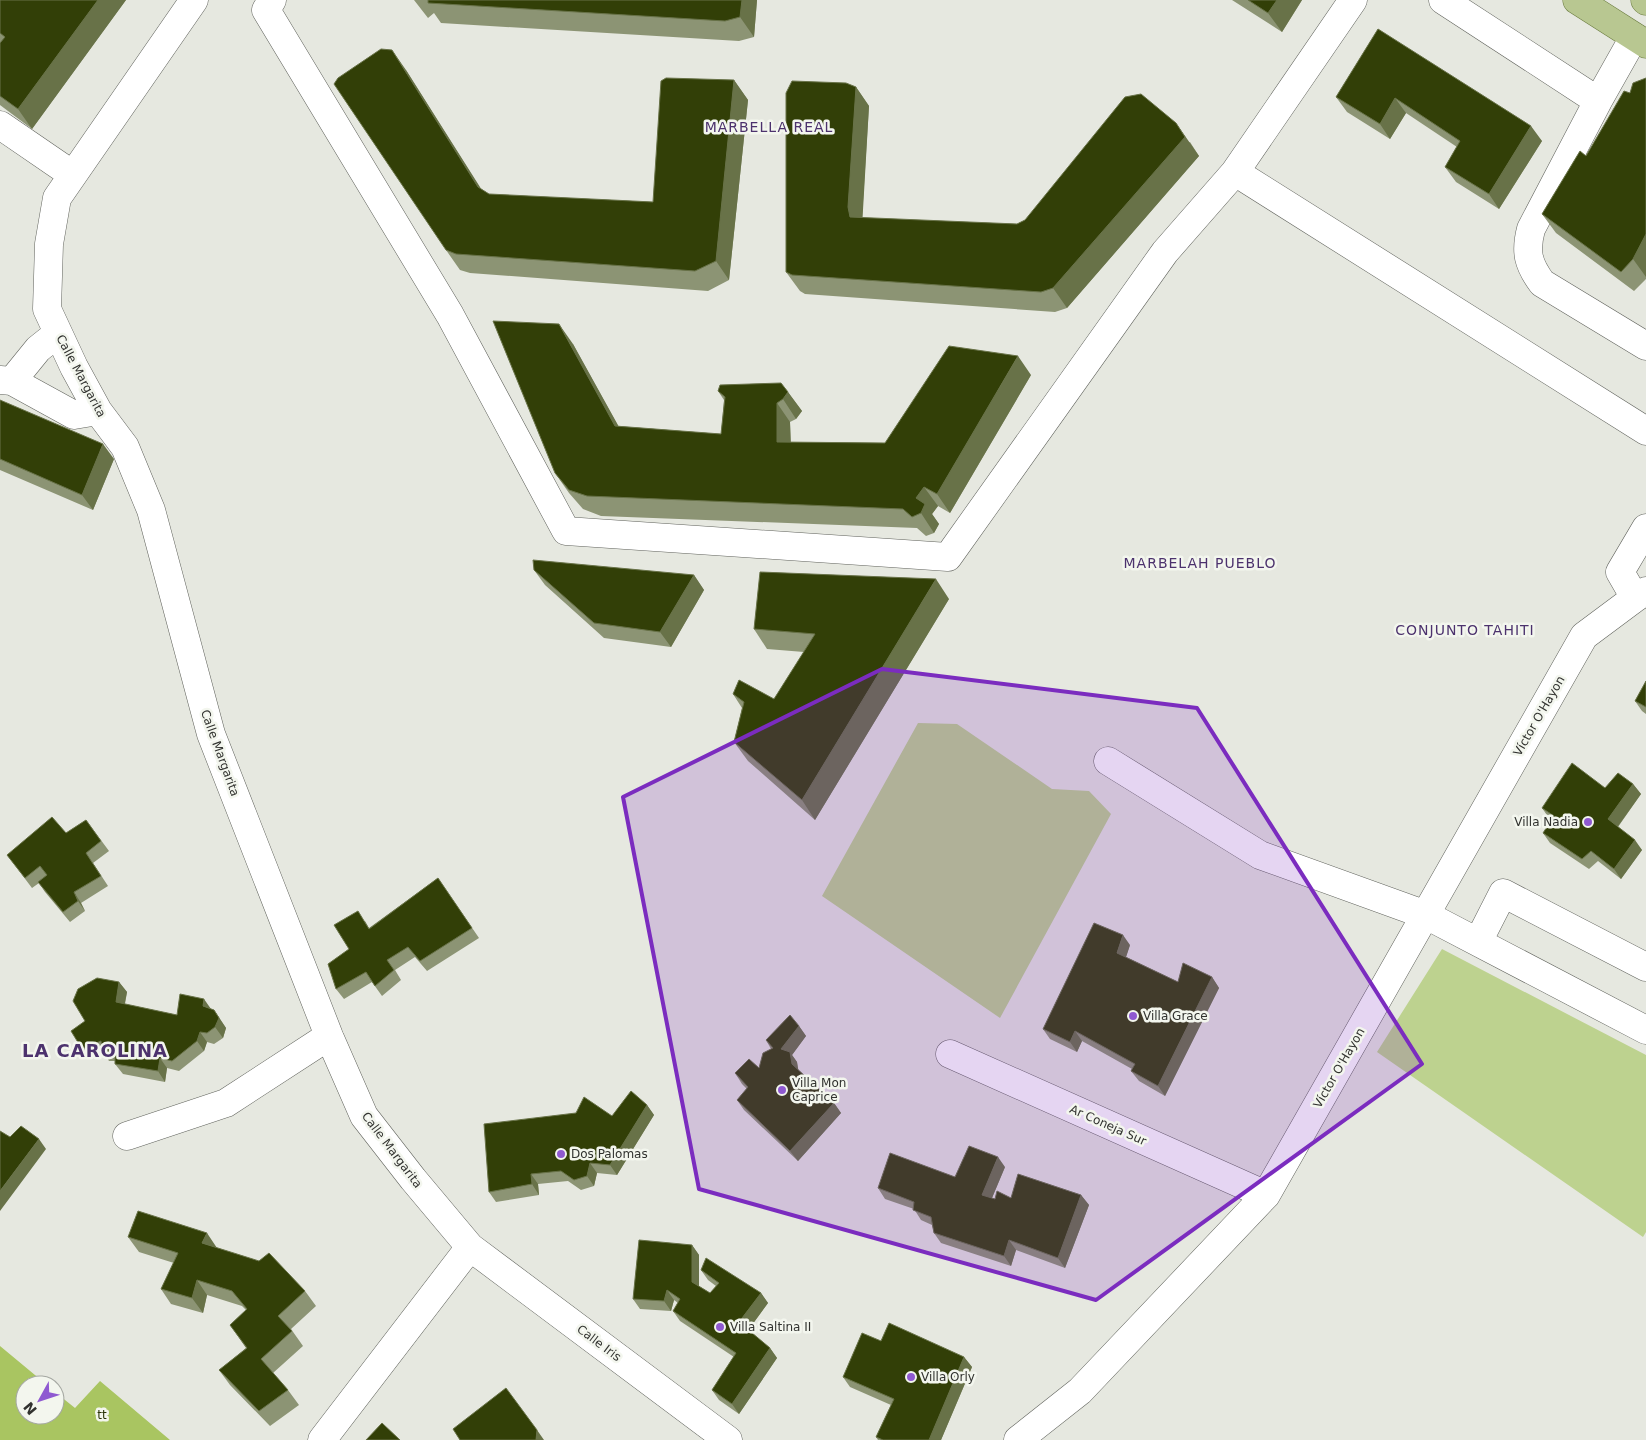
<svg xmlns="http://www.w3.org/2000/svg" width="1646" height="1440" font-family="'DejaVu Sans',sans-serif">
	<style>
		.green { fill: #bdd28f }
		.forest { fill: #a9c561 }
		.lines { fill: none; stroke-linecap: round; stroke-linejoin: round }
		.minor-casing { stroke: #61635d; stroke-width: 29 }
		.major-casing { stroke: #6a7b3f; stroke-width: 29 }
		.minor { stroke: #fff; stroke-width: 28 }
		.major { stroke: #b8c791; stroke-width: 28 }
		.wall { fill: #8c9474 }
		.shaded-wall { fill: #687248 }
		.building { fill: #323f07; stroke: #687248 }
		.marked { fill: #7b2cbf; fill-opacity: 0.2; stroke: #7b2cbf; stroke-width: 4; stroke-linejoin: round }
		.poi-dot { fill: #8f59d1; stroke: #f3f6ee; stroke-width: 2 }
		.labels { text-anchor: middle; stroke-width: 5; stroke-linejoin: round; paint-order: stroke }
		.street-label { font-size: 12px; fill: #31322f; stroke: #f3f6ee }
		.poi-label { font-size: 12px; fill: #31322f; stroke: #f3f6ee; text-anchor: start }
		.park-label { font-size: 12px; fill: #2a340a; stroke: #f3f6ee }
		.neighbourhood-label { font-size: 14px; letter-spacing: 1px; fill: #4c326d; stroke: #f3f6ee }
		.district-label { font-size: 18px; font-weight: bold; letter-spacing: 1px; fill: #4c326d; stroke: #f3f6ee }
	</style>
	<rect width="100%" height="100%" fill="#e6e8e0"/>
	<path class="green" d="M918,723L957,724L1052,789L1089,791L1111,814L1000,1018L822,896Z
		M1442,949L1646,1055V1232L1643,1237L1377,1052Z"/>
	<path class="forest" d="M0,1346L47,1385H25V1415H55V1392L75,1408L100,1381L170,1440H0Z"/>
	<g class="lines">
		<defs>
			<path id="minor" d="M194,0L57,198L49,244L47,309L74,367L98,411L125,447L151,510L211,734L329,1036L364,1116L413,1179L470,1247L322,1440
				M272,0L266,10L450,315L566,531L948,557L1165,252L1235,172L1353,0
				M1443,0L1598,101L1634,37
				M1598,101L1531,229C1525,252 1528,264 1542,283L1646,346
				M0,125L73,175
				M1235,172L1646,431
				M0,380L12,381L74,415L98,411
				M12,381L38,349L58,333
				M1635,598L1620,572L1646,528
				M1108,761L1260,855L1426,915L1646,1030
				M1478,942L1503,893L1646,967
				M950,1054L1266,1195
				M127,1136L226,1103L329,1036
				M470,1247L728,1440
				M1018,1440L1080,1391L1266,1195L1584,636L1635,598L1646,591"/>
			<path id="major" d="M1577,0L1646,44
				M1645,0L1646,1"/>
		</defs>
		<use href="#minor" class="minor-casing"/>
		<use href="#major" class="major-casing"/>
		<use href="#minor" class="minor"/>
		<use href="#major" class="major"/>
	</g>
	<path class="wall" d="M0,0H126L32,129L0,105Z
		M414,0H757L754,37L739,41L441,23L434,13L428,18Z
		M1232,0H1302L1282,32Z
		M1378,29L1542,141L1499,209L1456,182L1445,167L1457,147L1406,113L1390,139L1347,112L1336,97Z
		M406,70L480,188L489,194L653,202L734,80L748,100L729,280L708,291L470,273L460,270L446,250Z
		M1646,78V279L1634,291L1556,233L1542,214L1586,156L1630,93Z
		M856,87L869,106L862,218L1017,224L1190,142L1199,156L1067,308L1055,312L805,294L800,291L786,272Z
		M573,344L618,426L721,434L724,400L718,391L781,383L802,411L796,419L790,422L791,442L885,443L1031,375L950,513L938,506L932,514L939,524L934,533L926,536L917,528L601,516L583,509L569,493L555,473Z
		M0,400L114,459L93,510L0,470Z
		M534,570L694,575L704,590L671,647L604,638L545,585Z
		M949,599L815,820L748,761L734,742L742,708L733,694L774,699L804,652L767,649L754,629Z
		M1646,681V714L1642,711L1635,701Z
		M1633,784L1641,794L1618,827L1642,850L1621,879L1598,861L1589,869L1550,843L1543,833L1552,820L1549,818L1542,808L1605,788Z
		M86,820L109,851L93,863L108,886L81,903L85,911L70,922L45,892L39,883L32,888L7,855L66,833Z
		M438,878L479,938L427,971L415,957L395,970L401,980L382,996L372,982L344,999L336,989L349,949L365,921L369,928Z
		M1130,945L1126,957L1178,982L1212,977L1219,988L1165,1096L1139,1081L1131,1071L1132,1069L1082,1041L1077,1052L1050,1039L1043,1029Z
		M119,982L127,992L125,1004L177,1015L211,1009L214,1010L226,1028L223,1038L214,1044L207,1042L204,1051L179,1071L167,1068L165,1082L123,1074L115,1064V1061H109L104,1053L89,1059L82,1049L85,1021Z
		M799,1026L806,1036L792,1055L797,1062L798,1070L834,1103L841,1113L798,1161L744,1110L737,1100L747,1089L742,1084L735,1073L759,1068L771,1049L766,1040Z
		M647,1105L654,1115L617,1175L597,1173L594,1186L581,1190L568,1181L538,1184L539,1195L496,1202L489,1192L612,1116Z
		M1005,1167L992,1198L995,1199L1011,1198L1081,1195L1089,1205L1065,1268L1016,1250L1011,1266L941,1243L934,1233L932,1225L921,1220L914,1209L885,1199L878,1188L955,1177Z
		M128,1237L217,1248L305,1291L316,1306L291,1329L303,1346L273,1373L288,1390L299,1405L270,1426L230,1385L219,1370L246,1348L230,1325L246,1310L242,1306L207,1295L203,1313L171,1304L161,1289L174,1263L139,1252Z
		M692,1245L699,1255V1286L710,1293L716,1286L708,1280L701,1270L761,1293L768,1303L748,1330L770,1348L777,1358L739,1414L719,1400L712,1390L734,1357L680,1321L673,1311L678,1303L674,1300L671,1311L640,1309L633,1299Z
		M881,1341L964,1357L972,1367L941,1440H878L876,1437L891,1405L850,1387L843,1377Z"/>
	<path class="shaded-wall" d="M98,0H126L32,129L18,109Z
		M742,0H757L754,37L740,17Z
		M1277,0H1302L1282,32L1268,13Z
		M392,50L406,70L492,206L478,187Z
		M734,80L748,100L729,280L716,261Z
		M856,87L869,106L862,227L850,217L848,207Z
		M1395,98L1406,113L1390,139L1380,124Z
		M1176,123L1199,156L1067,308L1053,288Z
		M1531,126L1542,141L1499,209L1489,194Z
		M1646,234V277L1633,259Z
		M559,324L573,344L629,445L615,426Z
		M1018,356L1031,375L950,513L937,494Z
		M788,392L802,411L796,419L783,399Z
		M777,403L790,422L791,462L777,442Z
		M103,444L114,459L93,510L82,495Z
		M924,487L938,506L932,514L939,524L934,533L921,513L916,498Z
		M694,575L704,590L671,647L660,632Z
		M936,579L949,599L815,820L802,800Z
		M1633,784L1641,794L1616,829L1608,819Z
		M1635,840L1642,850L1621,879L1614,869Z
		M74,892L81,903L85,911L78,901Z
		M1123,935L1130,945L1124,963L1117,953Z
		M1212,977L1219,988L1165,1096L1158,1086Z
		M119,982L127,992L123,1012L116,1002Z
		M204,999L211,1009L203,1006Z
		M214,1010L226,1028L223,1038L215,1027Z
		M799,1026L806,1036L792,1055L797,1062L799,1074L781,1049Z
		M1075,1031L1082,1041L1077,1052L1070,1042Z
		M200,1032L207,1042L204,1051L197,1041Z
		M160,1058L167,1068L165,1082L158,1071Z
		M834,1103L841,1113L798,1161L790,1151Z
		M647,1105L654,1115L617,1175L610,1165Z
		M39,1139L46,1149L0,1211V1191Z
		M998,1157L1005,1167L989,1205L982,1195Z
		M590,1163L597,1173L594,1186L587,1176Z
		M531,1174L538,1184L539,1195L532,1184Z
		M1081,1195L1089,1205L1065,1268L1058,1258Z
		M207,1233L217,1248L202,1243Z
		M1009,1240L1016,1250L1011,1266L1004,1256Z
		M692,1245L699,1255V1292L692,1282Z
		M197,1280L207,1295L203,1313L192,1298Z
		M667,1290L674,1300L671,1311L664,1301Z
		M761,1293L768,1303L747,1332L739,1322Z
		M770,1348L777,1358L739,1414L732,1404Z
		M964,1357L972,1367L941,1440H929Z
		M537,1430L544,1440H536Z"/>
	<path class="building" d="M0,0H98L18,109L0,96V43L5,37L0,33Z
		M428,0H742L740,17L725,21L428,3Z
		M1248,0H1277L1268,13Z
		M1378,29L1531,126L1489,194L1445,167L1460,141L1395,98L1380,124L1336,97Z
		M381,49L392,50L478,187L489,194L653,202L661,81L666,78L734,80L716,261L695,271L456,254L446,250L334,84L338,78Z
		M1646,78V234L1633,259L1621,272L1542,214L1580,151L1586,156L1624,91L1630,93L1633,83Z
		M792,81L846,83L856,87L848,207L850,217L1017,224L1025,220L1125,97L1141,94L1176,123L1185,137L1053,288L1041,292L792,275L786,272V93Z
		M493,321L559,324L615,426L721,434L725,397L718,391L720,385L781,383L788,392L783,399L777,403V442L885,443L949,346L1018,356L937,494L924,487L916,498L925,504L921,513L912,517L903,509L587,496L569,490L555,473Z
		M0,400L103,444L82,495L0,459Z
		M533,560L694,575L660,632L594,623L534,570Z
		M760,572L936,579L802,800L734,742L744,702L733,694L739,680L774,699L815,634L754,629Z
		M1646,681V707L1635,701Z
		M1572,763L1605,788L1618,773L1633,784L1608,819L1635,840L1614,869L1591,851L1582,859L1543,833L1554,816L1542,808Z
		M52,817L66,833L86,820L101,841L86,853L101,876L74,892L78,901L63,912L38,882L47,875L40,866L25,878L7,855Z
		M438,878L472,928L420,961L408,947L387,960L394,970L375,986L366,972L336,989L328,964L349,949L334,925L358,911L369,929Z
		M1094,923L1123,935L1117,953L1178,982L1183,963L1212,977L1158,1086L1131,1071L1135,1064L1075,1031L1070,1042L1043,1029Z
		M97,978L119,982L116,1002L177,1015L180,994L204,999L203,1006L214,1010L219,1018L215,1027L207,1033L200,1032L197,1041L172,1061L160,1058L158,1071L115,1064V1051H102L101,1041L82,1049L71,1031L85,1021L73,1001L78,989Z
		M790,1015L799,1026L781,1049L790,1052L792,1064L834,1103L790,1151L737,1100L748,1087L735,1073L749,1059L759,1068L763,1053L773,1048L766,1040Z
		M631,1091L647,1105L610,1165L590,1163L587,1176L574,1180L561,1171L531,1174L532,1184L489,1192L484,1124L576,1113L584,1097L612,1116Z
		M21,1126L39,1139L0,1191V1131L10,1137Z
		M969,1146L998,1157L982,1195L995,1199L997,1191L1011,1198L1018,1174L1081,1195L1058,1258L1009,1240L1004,1256L934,1233L931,1217L913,1210L914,1202L878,1188L890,1153L955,1177Z
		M138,1211L207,1233L202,1243L259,1261L269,1253L305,1291L278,1316L292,1331L261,1359L288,1390L259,1411L219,1370L247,1348L230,1325L247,1309L232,1291L197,1280L192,1298L161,1289L178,1253L128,1237Z
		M639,1240L692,1245V1282L710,1293L719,1283L701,1270L706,1258L761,1293L739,1322L770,1348L732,1404L712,1390L736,1353L673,1311L680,1299L667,1290L664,1301L633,1299Z
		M889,1323L964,1357L929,1440H883L876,1437L894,1399L843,1377L862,1333L881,1341Z
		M506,1388L537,1430L536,1440H460L453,1429Z
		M382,1423L400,1440H366Z"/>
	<path class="marked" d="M882,669L1197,708L1422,1064L1096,1300L699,1189L623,797Z"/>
	<g class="poi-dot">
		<circle cx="1588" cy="822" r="5"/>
		<circle cx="1133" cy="1016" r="5"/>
		<circle cx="782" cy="1090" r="5"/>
		<circle cx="561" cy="1154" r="5"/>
		<circle cx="720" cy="1327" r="5"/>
		<circle cx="911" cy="1377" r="5"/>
	</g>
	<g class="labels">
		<g class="street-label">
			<text transform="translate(81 376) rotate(62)" y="4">Calle Margarita</text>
			<text transform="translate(1539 716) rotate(-60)" y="4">Víctor O'Hayon</text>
			<text transform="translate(220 753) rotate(70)" y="4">Calle Margarita</text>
			<text transform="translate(1339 1068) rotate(-60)" y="4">Víctor O'Hayon</text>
			<text transform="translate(1108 1125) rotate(24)" y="4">Ar Coneja Sur</text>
			<text transform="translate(392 1150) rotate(53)" y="4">Calle Margarita</text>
			<text transform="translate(599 1343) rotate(37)" y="4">Calle Iris</text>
		</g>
		<g class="poi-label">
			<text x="1578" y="826" text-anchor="end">Villa Nadia</text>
			<text x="1143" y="1020">Villa Grace</text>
			<text x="792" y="1087">Villa Mon<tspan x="792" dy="14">Caprice</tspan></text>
			<text x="571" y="1158">Dos Palomas</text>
			<text x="730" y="1331">Villa Saltina II</text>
			<text x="921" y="1381">Villa Orly</text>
		</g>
		<g class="park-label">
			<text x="102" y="1419">tt</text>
		</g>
		<g class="neighbourhood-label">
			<text x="769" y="132">MARBELLA REAL</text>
			<text x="1200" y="568">MARBELAH PUEBLO</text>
			<text x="1465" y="635">CONJUNTO TAHITI</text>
		</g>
		<g class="district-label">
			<text x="95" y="1057">LA CAROLINA</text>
		</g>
	</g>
	<g transform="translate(40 1400) rotate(230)"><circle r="24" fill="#f3f6ee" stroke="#a5a8a2"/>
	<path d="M0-4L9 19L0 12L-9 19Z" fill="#8f59d1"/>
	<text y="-8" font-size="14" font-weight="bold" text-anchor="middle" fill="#31322f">N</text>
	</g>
</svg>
